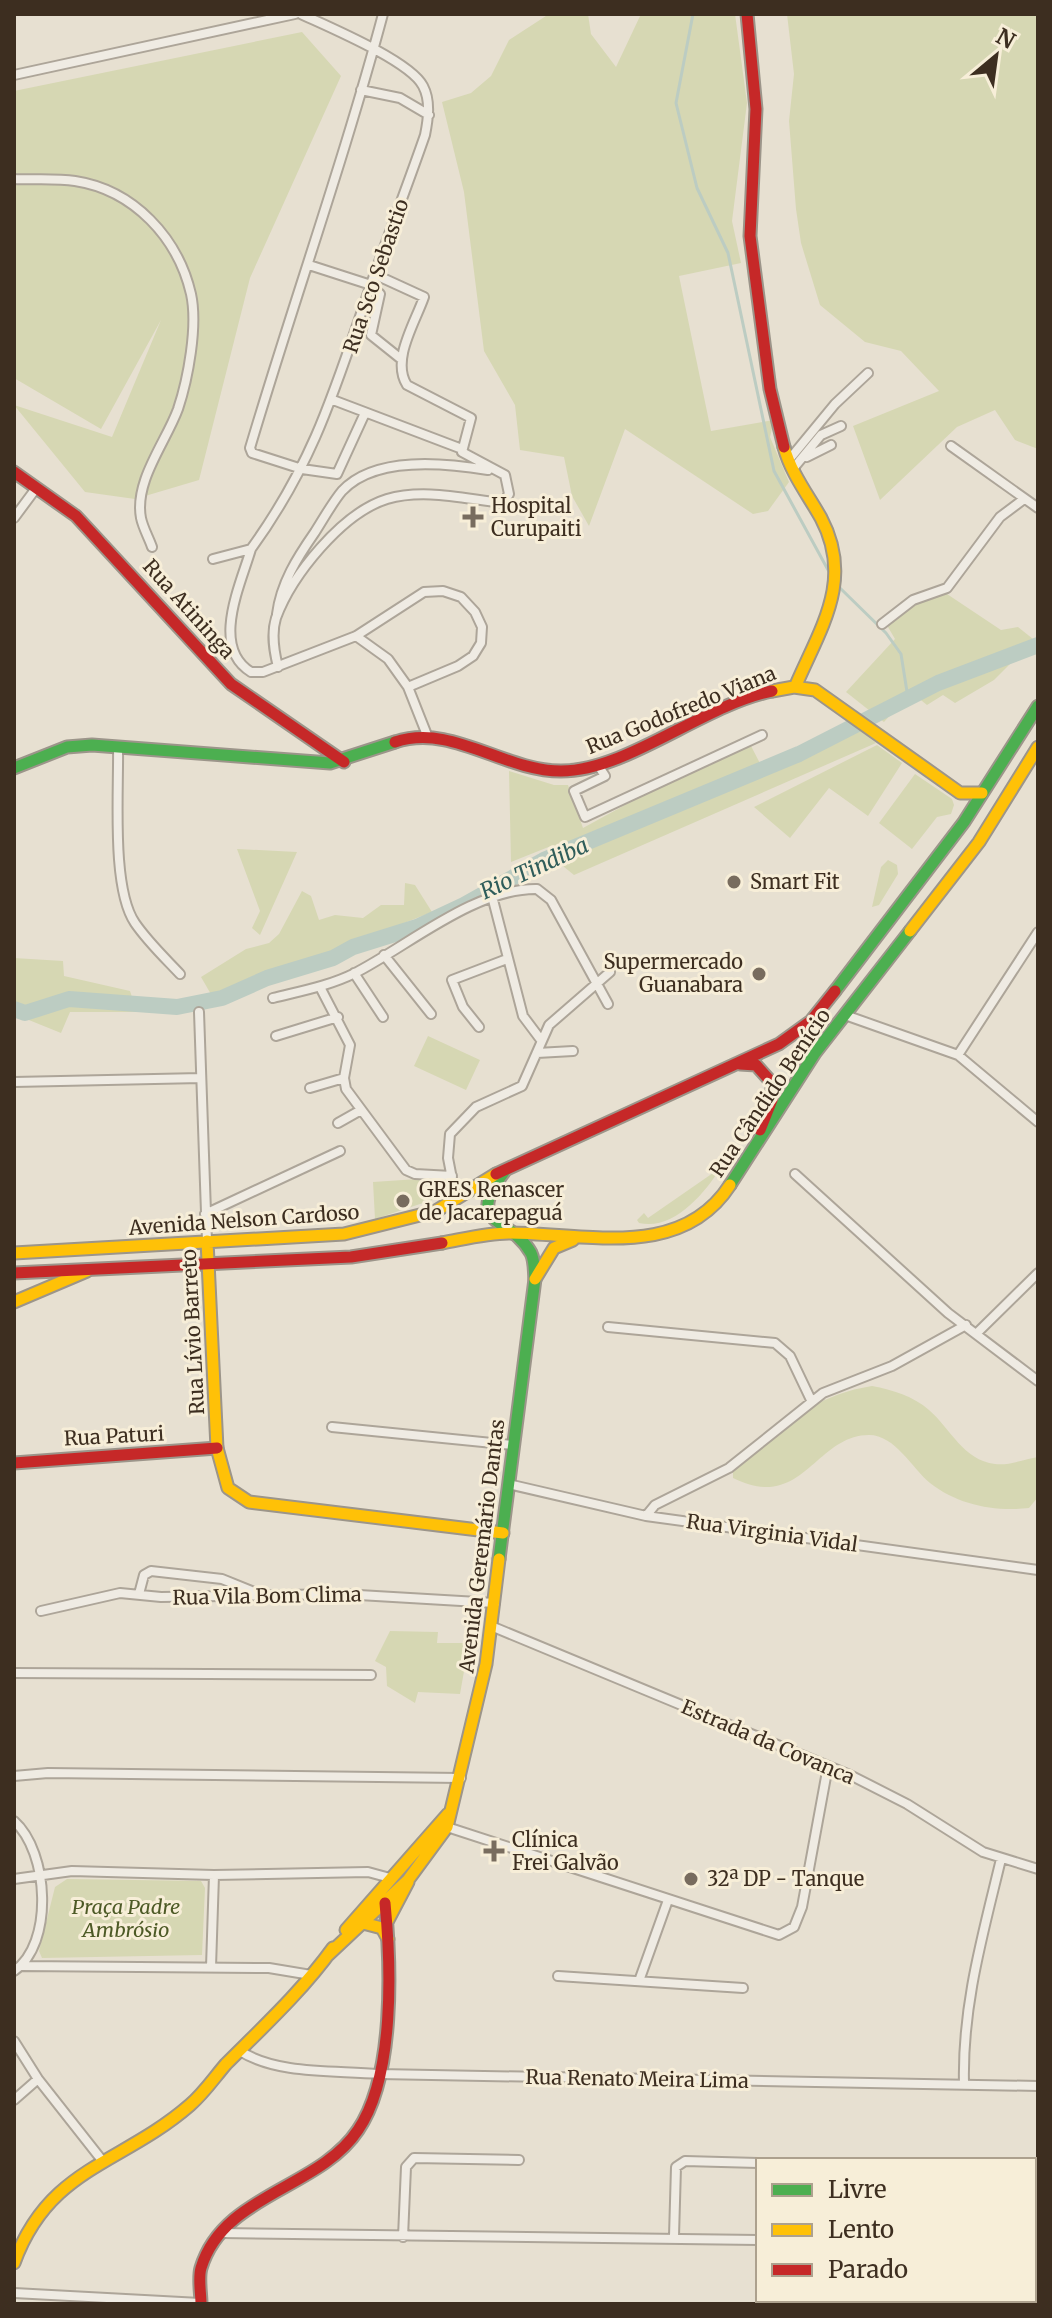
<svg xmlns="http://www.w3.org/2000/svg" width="1052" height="2318" font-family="Merriweather,serif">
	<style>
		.green { fill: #d6d7b3 }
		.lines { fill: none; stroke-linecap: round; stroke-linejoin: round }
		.stream { stroke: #bcccc2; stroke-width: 3 }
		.river { stroke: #bcccc2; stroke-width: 16 }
		.street-casing { stroke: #ada599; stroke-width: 12 }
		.fast-casing { stroke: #9c958a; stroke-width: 15 }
		.slow-casing { stroke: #9c958a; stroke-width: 15 }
		.jam-casing { stroke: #9c958a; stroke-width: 15 }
		.street { stroke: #efebe3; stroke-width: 8 }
		.fast { stroke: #4caf50; stroke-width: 11 }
		.slow { stroke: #ffc107; stroke-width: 11 }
		.jam { stroke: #c62828; stroke-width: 11 }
		.poi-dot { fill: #786c5e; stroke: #f7eed8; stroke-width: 3 }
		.labels { text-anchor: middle; stroke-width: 6; stroke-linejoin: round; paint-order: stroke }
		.street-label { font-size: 20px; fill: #3d2e20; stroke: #f7eed8 }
		.poi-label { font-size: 20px; fill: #3d2e20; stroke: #f7eed8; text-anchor: start }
		.park-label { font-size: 20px; font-style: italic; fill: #4d5a26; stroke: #f7eed8 }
		.water-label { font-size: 22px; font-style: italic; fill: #2f5d5a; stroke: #f7eed8 }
	</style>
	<rect width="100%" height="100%" fill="#e7e0d1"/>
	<path class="green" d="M549,14H588L591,34L616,67L641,14H735L747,103L732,221L741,263L679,276L711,431L774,420L770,437L789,482L768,511L753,514L625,429L589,526L572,496L564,457L520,450L515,405L484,351L464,192L442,102L471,93L491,76L509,40Z
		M787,14H1038V449L1015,440L995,410L957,427L880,500L853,426L939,391L901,351L865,342L820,305L801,243L796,209L789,121L794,74Z
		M302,32L341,76L250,278L199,480L135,499L85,492L14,405L112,437L161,320L101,429L14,378V91Z
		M944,592L1001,630L1018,627L1038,643V656L1032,652L1016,658L994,680L955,703L943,695L927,705L911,692L884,722L846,692L895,639L885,622L914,602Z
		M859,729L876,743L574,875L558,862L551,846L511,862L509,771L554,785H568L583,828L669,781L751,746L765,773Z
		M877,745L902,763L868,816L829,788L790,838L754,807Z
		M915,774L952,799L954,805L951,814L937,817L912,849L879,823Z
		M237,849L297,852L260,935L252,928L260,911Z
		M888,860L897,865L898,874L879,905L872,907L881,867Z
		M405,883L415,885L432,912L225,994L212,996L201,977L246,949L269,943L279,934L302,891L311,896L319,920L335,915L363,918L381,905H404Z
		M14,958L63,961L64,976L130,991L137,1012H70L61,1033L14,1014Z
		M428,1036L480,1060L466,1090L414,1066Z
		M714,1163L721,1164L720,1169C704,1194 673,1231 639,1223L637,1220L644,1213L648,1218L713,1173L709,1166Z
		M418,1179L425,1185V1198L441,1197L375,1219L373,1182Z
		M872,1386C893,1390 913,1396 929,1410C951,1429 963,1460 995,1464C1008,1466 1025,1459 1038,1457V1497L1029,1508C995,1512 958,1505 930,1483C912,1468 895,1435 869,1435C815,1435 803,1513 733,1478V1471C781,1430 808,1396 872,1386Z
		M390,1631L438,1632L437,1643H469L460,1694L418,1692L415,1703L387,1686L386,1667L375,1661Z
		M67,1879L201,1881L205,1888L202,1955L42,1958L39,1951L55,1887Z"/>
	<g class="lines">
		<path class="stream" d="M693,14L676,103L697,188L728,253L774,471L833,579
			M840,588L886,633L901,654L908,698"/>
		<path class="river" d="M14,1009L25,1013L69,999L177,1007L222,998L267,978L333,958L353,947L417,927L464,905L544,860L799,754L938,683L1038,645"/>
		<defs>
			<path id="street" d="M14,75L295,14
				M361,90L400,98L429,115
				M14,179C34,180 56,178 75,181C134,190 178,238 191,294C198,326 188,379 178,409C166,442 134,481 141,518C143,528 149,538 152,547
				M309,265L371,285L380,294L371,335L401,359
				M333,400L462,449
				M365,413L337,474L302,469L252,453L250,448C293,303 344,160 383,14
				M951,446L1038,508
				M807,457L831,445
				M788,461L835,404L868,373
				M792,470L821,435L841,426
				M14,518L37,487
				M251,549C241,584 210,647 251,672H263L356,636L424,592L443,591L461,597L475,612L482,627L481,643L473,656L458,666L408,687L427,735
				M213,559L251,549C314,462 335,389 369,290C387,238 407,187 425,135C428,120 431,101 423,86C410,61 329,27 301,14
				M277,614C281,583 297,558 315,532C324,518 332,503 342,491C375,455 446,463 488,470
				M882,624L913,600L947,588L1000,517L1024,499
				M356,636L388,659L408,687
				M278,667C274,651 271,634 276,618C292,575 342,513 387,499C424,488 465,499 503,503L509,494L505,475L462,452L471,418L407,385C391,360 415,323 424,297L376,275
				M118,746C119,791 111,888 135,923C148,942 165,958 180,974
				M598,765L605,776L574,791L585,817L762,735
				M492,896L523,1016L541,1040
				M384,955L431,1014
				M354,973L383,1017
				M320,987L350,1045L344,1078L346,1089L406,1170L415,1174L452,1176
				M273,998C301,991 329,986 355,973C408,946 475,888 537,889L551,900L608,1004
				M199,1012L207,1241
				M845,1015L958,1055L1038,1122
				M479,1027L463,1007L452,980L507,959
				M276,1036L338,1017
				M537,1053L573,1051
				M958,1055L1038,932
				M14,1082L201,1078
				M310,1088L344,1078
				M338,1123L361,1110
				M795,1174L948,1313L1038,1381
				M456,1199L448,1158L450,1134L476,1107L522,1086L549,1025L610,972
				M205,1214L340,1151
				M608,1327L775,1343L790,1356L811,1400
				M977,1333L1038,1273
				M332,1427L513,1445
				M508,1484L646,1516L1038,1570
				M646,1516L655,1505L729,1468L823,1393L892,1366L966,1325
				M139,1594L144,1575L151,1571L222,1579L259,1594
				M41,1611L120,1593L161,1597L342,1594L495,1603
				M491,1626L850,1775L907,1804L983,1852L1038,1869
				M14,1673L371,1675
				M14,1776L48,1773L461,1778
				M14,1821C49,1852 54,1944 14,1971
				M444,1826L779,1935L794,1927L802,1907L828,1766
				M14,1879L72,1871L214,1875L368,1872L390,1878
				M22,1966L269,1968L311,1975
				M211,1967L214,1875
				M558,1976L743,1988
				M639,1981L668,1900
				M14,2041L38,2079L101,2159
				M240,2051C278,2075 335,2070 379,2074L1038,2086
				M964,2084C962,2006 983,1934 1001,1859
				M14,2100L38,2079
				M1034,2173L1037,2184L1035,2248
				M221,2233L758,2240
				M674,2236L676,2167L685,2161L758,2163
				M403,2237L406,2167L414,2158L519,2160
				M14,2293L200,2303"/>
			<path id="fast" d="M14,768L67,747L92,745L330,763L395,742
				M835,991L964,822L1038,706
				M730,1185L815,1053L910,931
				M499,1559L535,1279C534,1271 535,1261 531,1253C510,1215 463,1227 504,1172"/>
			<path id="slow" d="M784,447C791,473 808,495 821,518C854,580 821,627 796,685
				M772,691L794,687L815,690L960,793H982
				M910,931L979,842L1038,747
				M207,1241L217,1448L228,1488L249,1502L503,1533
				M442,1243C464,1239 487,1233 509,1233C585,1233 681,1261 730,1185
				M14,1253L344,1234L436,1211L496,1174
				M535,1279L554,1248L573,1240
				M14,1302L87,1271
				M388,1920L408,1882
				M363,1923L382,1928L388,1939
				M346,1930L448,1814
				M328,1955L408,1880L447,1827L486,1664L499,1559
				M14,2263C49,2167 121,2165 190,2105C204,2093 214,2078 226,2064C263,2027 302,1991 333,1948"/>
			<path id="jam" d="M747,14L756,109L750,236L770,389L784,447
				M14,472L76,516L231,684L344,762
				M395,742C452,723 503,771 561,771C627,771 703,705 772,691
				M740,1064L756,1065L772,1083V1100L760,1130
				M496,1174L779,1044L811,1021L835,991
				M14,1273L351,1257L442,1243
				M14,1463L217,1448
				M201,2304C201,2293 198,2278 201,2268C223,2194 319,2189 358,2130C395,2076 391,1966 385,1903"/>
		</defs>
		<use href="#street" class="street-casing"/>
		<use href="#fast" class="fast-casing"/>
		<use href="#slow" class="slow-casing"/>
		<use href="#jam" class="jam-casing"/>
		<use href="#street" class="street"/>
		<use href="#fast" class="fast"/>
		<use href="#slow" class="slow"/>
		<use href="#jam" class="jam"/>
	</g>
	<g class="poi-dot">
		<path d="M469 505h8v8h8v8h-8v8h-8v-8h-8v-8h8z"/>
		<circle cx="734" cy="882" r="8"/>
		<circle cx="759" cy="974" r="8"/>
		<circle cx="403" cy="1201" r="8"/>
		<path d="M490 1839h8v8h8v8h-8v8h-8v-8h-8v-8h8z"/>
		<circle cx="691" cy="1879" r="8"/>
	</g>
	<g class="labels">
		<g class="street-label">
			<text transform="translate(376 276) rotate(-71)" y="7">Rua Sco Sebastio</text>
			<text transform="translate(189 609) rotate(48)" y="7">Rua Atininga</text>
			<text transform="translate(681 710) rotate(-22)" y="7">Rua Godofredo Viana</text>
			<text transform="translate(770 1093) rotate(-56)" y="7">Rua Cândido Benício</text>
			<text transform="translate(244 1220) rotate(-4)" y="7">Avenida Nelson Cardoso</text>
			<text transform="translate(193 1332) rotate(-93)" y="7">Rua Lívio Barreto</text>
			<text transform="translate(114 1436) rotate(-3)" y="7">Rua Paturi</text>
			<text transform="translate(772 1533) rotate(8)" y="7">Rua Virginia Vidal</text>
			<text transform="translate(482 1546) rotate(-83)" y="7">Avenida Geremário Dantas</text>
			<text transform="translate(267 1596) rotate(-1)" y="7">Rua Vila Bom Clima</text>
			<text transform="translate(768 1742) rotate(23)" y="7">Estrada da Covanca</text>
			<text transform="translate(637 2079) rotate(1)" y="7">Rua Renato Meira Lima</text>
		</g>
		<g class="poi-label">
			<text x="491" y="513">Hospital<tspan x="491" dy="23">Curupaiti</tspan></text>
			<text x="750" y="889">Smart Fit</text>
			<text x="743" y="969" text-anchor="end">Supermercado<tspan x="743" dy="23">Guanabara</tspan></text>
			<text x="419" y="1197">GRES Renascer<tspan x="419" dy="23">de Jacarepaguá</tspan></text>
			<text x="512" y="1847">Clínica<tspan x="512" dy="23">Frei Galvão</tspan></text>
			<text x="707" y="1886">32ª DP - Tanque</text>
		</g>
		<g class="park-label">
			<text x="126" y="1914">Praça Padre<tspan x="126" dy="23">Ambrósio</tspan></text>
		</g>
		<g class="water-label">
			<text transform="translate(534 868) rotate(-25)" y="8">Rio Tindiba</text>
		</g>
	</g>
	<rect width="1052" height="2318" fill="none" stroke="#3d2e20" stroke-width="32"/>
	<rect x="756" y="2158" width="280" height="144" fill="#f7eed8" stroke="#ada18e" stroke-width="2"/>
	<rect x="772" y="2184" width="40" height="12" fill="#4caf50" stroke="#ada18e" stroke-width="2"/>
	<text x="828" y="2198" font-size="24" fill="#3d2e20">Livre</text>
	<rect x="772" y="2224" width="40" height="12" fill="#ffc107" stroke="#ada18e" stroke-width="2"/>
	<text x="828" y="2238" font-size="24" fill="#3d2e20">Lento</text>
	<rect x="772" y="2264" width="40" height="12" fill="#c62828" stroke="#ada18e" stroke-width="2"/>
	<text x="828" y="2278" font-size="24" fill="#3d2e20">Parado</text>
	<g transform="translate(996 56) rotate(29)" stroke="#f7eed8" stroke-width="6" paint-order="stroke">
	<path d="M0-6L14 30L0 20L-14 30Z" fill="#3d2e20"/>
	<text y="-12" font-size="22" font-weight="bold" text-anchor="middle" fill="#3d2e20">N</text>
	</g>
</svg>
